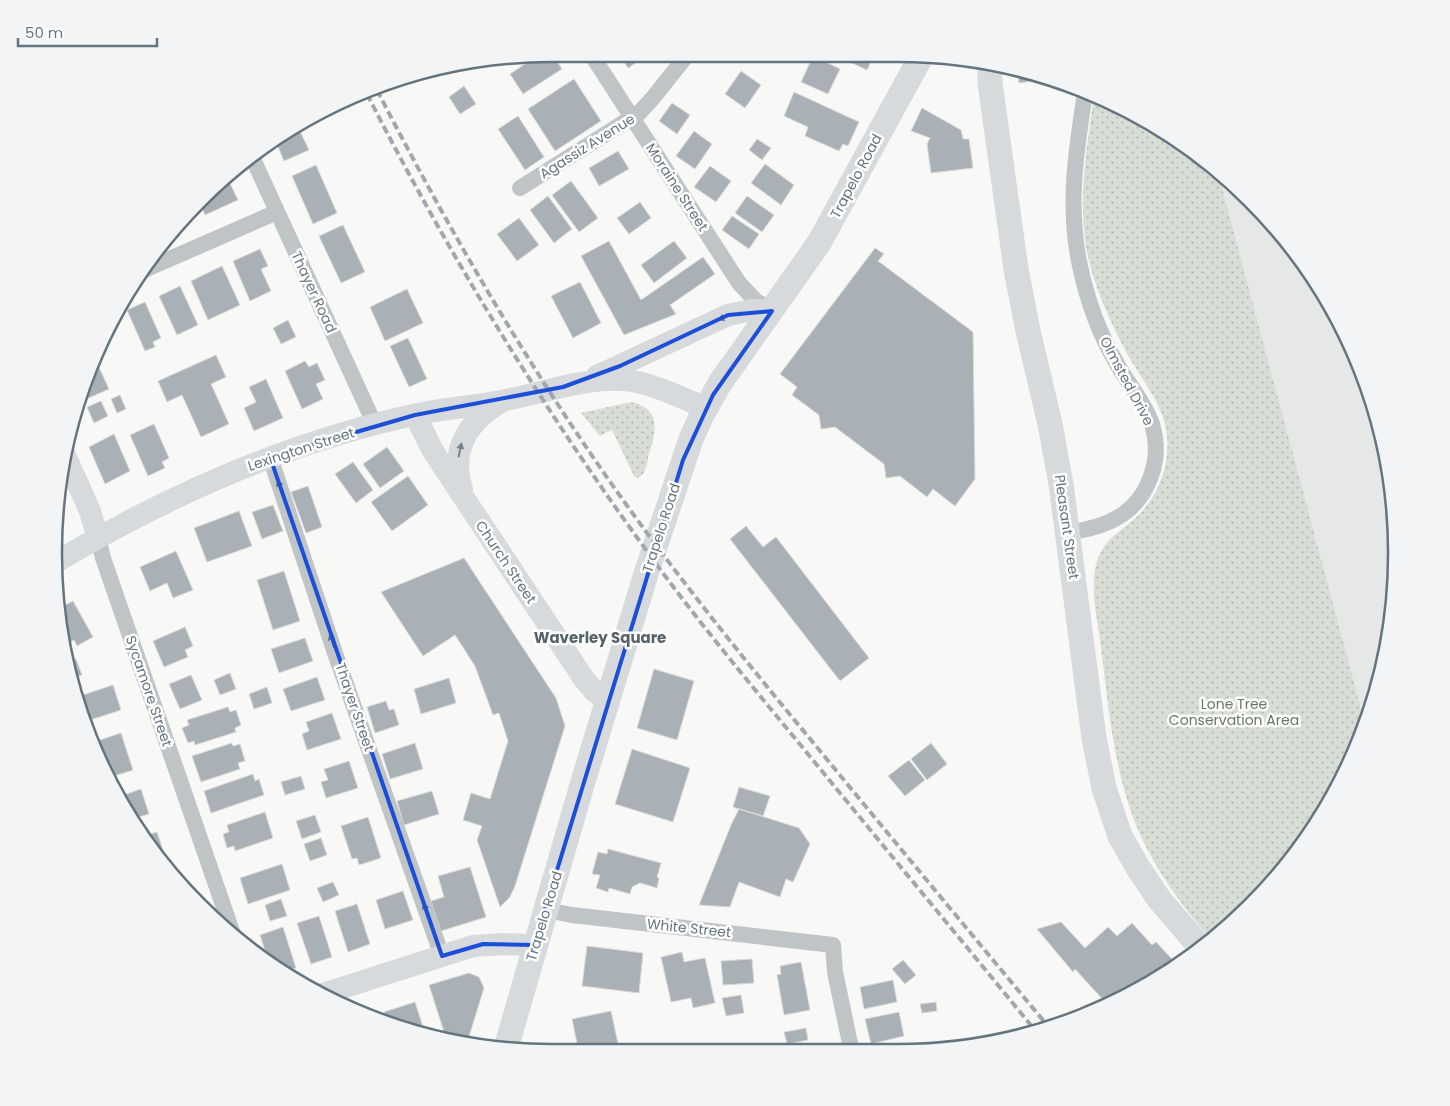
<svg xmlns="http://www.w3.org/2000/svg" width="1450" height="1106" font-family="Poppins,sans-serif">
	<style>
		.built { fill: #e6e7e7 }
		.park { fill: url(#park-dots) }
		.building { fill: #a9b1b6; stroke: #dadad8 }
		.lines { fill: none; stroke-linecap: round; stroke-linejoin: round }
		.street { stroke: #bfc4c7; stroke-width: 16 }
		.secondary { stroke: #d6dadd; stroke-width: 22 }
		.primary { stroke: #d6dadd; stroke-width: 25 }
		.rail { stroke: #a1a8ad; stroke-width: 4; stroke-dasharray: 8 4; stroke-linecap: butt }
		.oneway { fill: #76848d }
		.oneway2 { fill: #65757f }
		.marked { fill: none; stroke: #1d4ed8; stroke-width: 4; stroke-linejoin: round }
		.labels { text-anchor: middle; stroke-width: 5; stroke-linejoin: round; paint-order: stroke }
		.street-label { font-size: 14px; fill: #65757f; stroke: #fff }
		.park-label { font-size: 14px; fill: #687764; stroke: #fff }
		.neighbourhood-label { font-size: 15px; font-weight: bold; fill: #57636a; stroke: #fff }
		.rim { fill: none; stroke: #65757f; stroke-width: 2.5 }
	</style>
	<defs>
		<pattern id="park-dots" width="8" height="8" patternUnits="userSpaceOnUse" patternTransform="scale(1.25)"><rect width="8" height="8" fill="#d8ddd5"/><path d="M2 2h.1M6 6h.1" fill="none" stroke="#b3b8b2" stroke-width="1.8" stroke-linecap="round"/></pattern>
	</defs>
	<rect width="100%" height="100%" fill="#f8f8f6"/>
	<path class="built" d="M1225,178L1250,200L1312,275L1358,362L1387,455L1396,553L1387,650L1365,723L1221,184Z"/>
	<path class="park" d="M1094,96C1138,113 1190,147 1225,178L1221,184L1365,723L1358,744L1312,830L1250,906L1210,939C1183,907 1156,871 1139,832C1114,774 1109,711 1101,648C1098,620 1088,585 1098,558C1106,539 1117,534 1132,521C1157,500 1170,468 1167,436C1164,402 1137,375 1123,346C1107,315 1092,281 1086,247C1078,197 1087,146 1094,96Z
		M631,402C662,409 656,431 649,454C647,463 646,474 638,478L634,476L612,430L600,436L581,413Z"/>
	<path class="building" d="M552,54L562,69L523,94L510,74L537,56Z
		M619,54H649L628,68Z
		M838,55H874L867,70L837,56Z
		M813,56L840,69L828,94L801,82Z
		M448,68L435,76L431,70Z
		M1018,69L1026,71L1047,79L1019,83Z
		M741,71L761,85L745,108L725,94Z
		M574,79L601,121L555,151L528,109Z
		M464,86L476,104L460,114L449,97Z
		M794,92L859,122L848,146L843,144L839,151L805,136L808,127L784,116Z
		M672,103L690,115L677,134L659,121Z
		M922,108L961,130L963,139H969L973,168L931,173L927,144L930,138L911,131Z
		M518,116L544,157L525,170L498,129Z
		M297,125L309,150L284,161L276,142Z
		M694,131L712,144L695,169L676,156Z
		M757,139L771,148L762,160L749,150Z
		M618,151L629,169L599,186L589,168Z
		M765,164L794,185L781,205L751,183Z
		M316,165L337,213L313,224L292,176Z
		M710,166L731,181L716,202L694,187Z
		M228,179L238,200L205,215L199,201Z
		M571,181L598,218L579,232L552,195Z
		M548,196L572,229L554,243L530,210Z
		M747,196L774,215L762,232L735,213Z
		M640,202L651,218L629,234L617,218Z
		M732,216L759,234L749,249L722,230Z
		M519,218L539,245L517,261L497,234Z
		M343,225L365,272L341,283L319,236Z
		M609,241L641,300L703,257L715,274L670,305L676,314L624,335L581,256Z
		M674,241L687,258L654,283L641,265Z
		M875,248L884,254L878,261L973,332L975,479L955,506L933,489L927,497L900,476L886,478L884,464L835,427L821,429L819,415L792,395L797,387L780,374Z
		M260,249L268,266L261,269L271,291L250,301L233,261Z
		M222,266L240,305L208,320L191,281Z
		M580,282L601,323L573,338L551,296Z
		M180,286L198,325L177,335L159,296Z
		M407,289L423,323L385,341L370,307Z
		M145,302L161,338L153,342L155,347L145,351L127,310Z
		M288,320L296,337L281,344L273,328Z
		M408,338L427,379L409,387L390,346Z
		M216,355L226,377L211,384L229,424L201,437L182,395L167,402L158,381Z
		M305,361L309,367L317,363L325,380L316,384L323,399L302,409L285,371Z
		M97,363L109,389L82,401L94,364Z
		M266,379L283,418L254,431L244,408L256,402L249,387Z
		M120,395L126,409L117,413L111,399Z
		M101,401L108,416L94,423L87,407Z
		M154,424L169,458L162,462L165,468L148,476L130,435Z
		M114,434L130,471L105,484L89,447Z
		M387,447L404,471L380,488L363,464Z
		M353,462L373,490L356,503L335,474Z
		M408,476L428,505L392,531L371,502Z
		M308,486L322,527L306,533L291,492Z
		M273,505L283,531L262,539L252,512Z
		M239,511L252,546L207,562L194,528Z
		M746,526L763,547L776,537L869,658L840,681L730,539Z
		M176,551L193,590L173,598L167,583L150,591L140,567Z
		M464,558L556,698L565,726L515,886L510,897L500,907L477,840L482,826L463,820L471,793L490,799L508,741L499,713L493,715L475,666L455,635L423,656L381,592Z
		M284,571L300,621L273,630L257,580Z
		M73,601L93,637L77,646L74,640L68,643L66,639L59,608Z
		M185,627L193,646L185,650L188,657L164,667L153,641Z
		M305,638L313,661L279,673L271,649Z
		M76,659L82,675L73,678L70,661Z
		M654,669L694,681L677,740L637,728Z
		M230,673L236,689L220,695L214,680Z
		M191,675L202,700L180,709L169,684Z
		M317,677L325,700L291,711L283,689Z
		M449,678L456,703L421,714L414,689Z
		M113,685L121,710L84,722L80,714L77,697Z
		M267,687L272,703L254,709L249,694Z
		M386,701L389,710L394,709L399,725L375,733L367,707Z
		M228,707L230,712L236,710L241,725L235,728L236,732L195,745L194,741L188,743L182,728L189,725L187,720Z
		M332,713L341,739L307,750L302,734L309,731L306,722Z
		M121,733L133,770L111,777L94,742Z
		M232,743L233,746L240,744L245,761L238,763L240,769L201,782L192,756Z
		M415,743L423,769L390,779L382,754Z
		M931,743L947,764L927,780L911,759Z
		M632,749L690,768L673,822L615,804Z
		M909,760L925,780L905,796L888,776Z
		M349,761L358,788L326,798L321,782L328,780L324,769Z
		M253,774L255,781L259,779L264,795L211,813L204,791Z
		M301,776L305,789L285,795L281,782Z
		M739,787L770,796L763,816L733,807Z
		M141,789L149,814L132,819L121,796Z
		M432,791L439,814L404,825L397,801Z
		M739,809L799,828L810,844L793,882L786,879L780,897L739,882L730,907L699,905L731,825Z
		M265,812L273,838L235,851L234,846L227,848L223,834L229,832L227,825Z
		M315,815L321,832L302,839L296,821Z
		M368,817L381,858L359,865L357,858L352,859L341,826Z
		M157,832L165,856L160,858L143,836Z
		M321,838L327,855L310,861L304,844Z
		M608,849L661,863L657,877L659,878L657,888L640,883L632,887L630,894L609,888L608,892L596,888L600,875L592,874L598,852L607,854Z
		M282,864L290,890L248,904L240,878Z
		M470,867L486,917L441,931L431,901L444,897L438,876Z
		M333,882L339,895L323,902L317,888Z
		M403,891L413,920L385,929L376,900Z
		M281,899L287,916L270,921L265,905Z
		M357,904L370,944L348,952L335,911Z
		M319,916L332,957L311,964L297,923Z
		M1061,922L1085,948L1108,927L1117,936L1132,923L1152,945L1156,942L1172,959L1168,963L1173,969L1107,1004L1075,969L1073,972L1037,929Z
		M283,927L296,968L285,971L267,957L260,935Z
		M587,946L643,953L639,993L582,986Z
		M682,952L684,962L705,958L715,1003L693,1008L691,998L671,1002L661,957Z
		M752,959L754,983L723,985L721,961Z
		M903,960L916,975L905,984L892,969Z
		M801,962L810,1010L784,1015L777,975L781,974L780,966Z
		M469,973L479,977L484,988L467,1043L446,1038L429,985Z
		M893,980L897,1002L864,1009L860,987Z
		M741,995L744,1013L726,1016L722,998Z
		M415,1002L425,1033L388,1024L384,1012Z
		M936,1002L937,1011L922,1013L920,1004Z
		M611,1011L619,1048H578L572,1019Z
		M899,1012L904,1036L871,1044L865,1019Z
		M806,1028L808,1040L787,1044L784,1032Z
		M687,1044V1048H663V1046Z"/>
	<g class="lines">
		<path class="street" d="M591,54L739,283L756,301L771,310
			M253,159L375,425
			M520,188L639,113L652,99L688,54
			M142,271L277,212
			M270,457L335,653L442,956
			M1069,532C1106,528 1138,514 1151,476C1157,460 1157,441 1152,424C1144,401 1127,383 1116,362C1099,333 1087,299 1080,266C1067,206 1076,152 1085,93
			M98,538L103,558L232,931
			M546,910L572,915L833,945L835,972L851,1048"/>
		<path class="secondary" d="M597,376L728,315L752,310L772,311
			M415,415L433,451L584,679L595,692L608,700
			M64,453L90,511L98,538
			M462,489C450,450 467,422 501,402
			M56,562C170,494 292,440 423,413C449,408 475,406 501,401C539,394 586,377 624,380C650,382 682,398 706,408
			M323,994L473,946L503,944L534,945"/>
		<path class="primary" d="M990,65V83L1016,269L1028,331L1050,424L1061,484L1094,738L1104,788L1120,836L1137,866L1159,899L1200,947
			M506,1048L582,785L646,574L691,439L701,417L720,383L819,243L922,55"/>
		<path class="rail" d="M377,90C451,234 533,375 628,507C690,593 757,675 825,757C899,847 973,936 1047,1025
			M367,94C447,251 538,401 641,543C696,620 757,692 817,765C889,853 962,941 1034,1029"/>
	</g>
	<defs><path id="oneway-solid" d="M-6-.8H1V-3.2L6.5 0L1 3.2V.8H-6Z" transform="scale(1.25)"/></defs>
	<g class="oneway">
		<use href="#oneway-solid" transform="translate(725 317) rotate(159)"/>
		<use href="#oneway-solid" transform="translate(460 450) rotate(-78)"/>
	</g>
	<g class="oneway2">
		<use href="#oneway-solid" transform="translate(280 487) rotate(-109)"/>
		<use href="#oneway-solid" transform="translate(332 641) rotate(-108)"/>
		<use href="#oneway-solid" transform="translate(426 910) rotate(-109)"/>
	</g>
	<path class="marked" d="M772,311L713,395L683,460L534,945L483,944L442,956L270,457L415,415L563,387L620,366L728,315Z"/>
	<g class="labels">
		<g class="street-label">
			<text transform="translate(587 146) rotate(-32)" y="5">Agassiz Avenue</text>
			<text transform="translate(856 176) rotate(-62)" y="5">Trapelo Road</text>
			<text transform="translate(677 187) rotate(57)" y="5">Moraine Street</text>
			<text transform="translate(314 292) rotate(65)" y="5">Thayer Road</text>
			<text transform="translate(1127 381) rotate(62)" y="5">Olmsted Drive</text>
			<text transform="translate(301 449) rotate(-18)" y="5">Lexington Street</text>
			<text transform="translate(1067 527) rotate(82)" y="5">Pleasant Street</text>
			<text transform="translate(661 528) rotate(-72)" y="5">Trapelo Road</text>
			<text transform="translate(506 562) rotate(56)" y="5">Church Street</text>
			<text transform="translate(149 691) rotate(71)" y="5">Sycamore Street</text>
			<text transform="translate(355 707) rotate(71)" y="5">Thayer Street</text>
			<text transform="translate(544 916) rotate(-73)" y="5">Trapelo Road</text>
			<text transform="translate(689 928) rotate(6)" y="5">White Street</text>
		</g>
		<g class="park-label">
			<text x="1234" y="709">Lone Tree<tspan x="1234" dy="16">Conservation Area</tspan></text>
		</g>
		<g class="neighbourhood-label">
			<text x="600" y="643">Waverley Square</text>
		</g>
	</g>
	<path d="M0 0H1450V1106H0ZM552 62H898A490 490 0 0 1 1388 552V554A490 490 0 0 1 898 1044H552A490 490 0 0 1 62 554V552A490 490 0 0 1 552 62Z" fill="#f3f4f5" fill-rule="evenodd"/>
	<path class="rim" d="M552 62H898A490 490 0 0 1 1388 552V554A490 490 0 0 1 898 1044H552A490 490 0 0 1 62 554V552A490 490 0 0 1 552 62Z"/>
	<path d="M18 38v8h139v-8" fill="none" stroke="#65757f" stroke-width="2.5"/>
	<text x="25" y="38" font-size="15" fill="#65757f" stroke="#ffffff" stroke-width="4" paint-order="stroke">50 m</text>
</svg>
